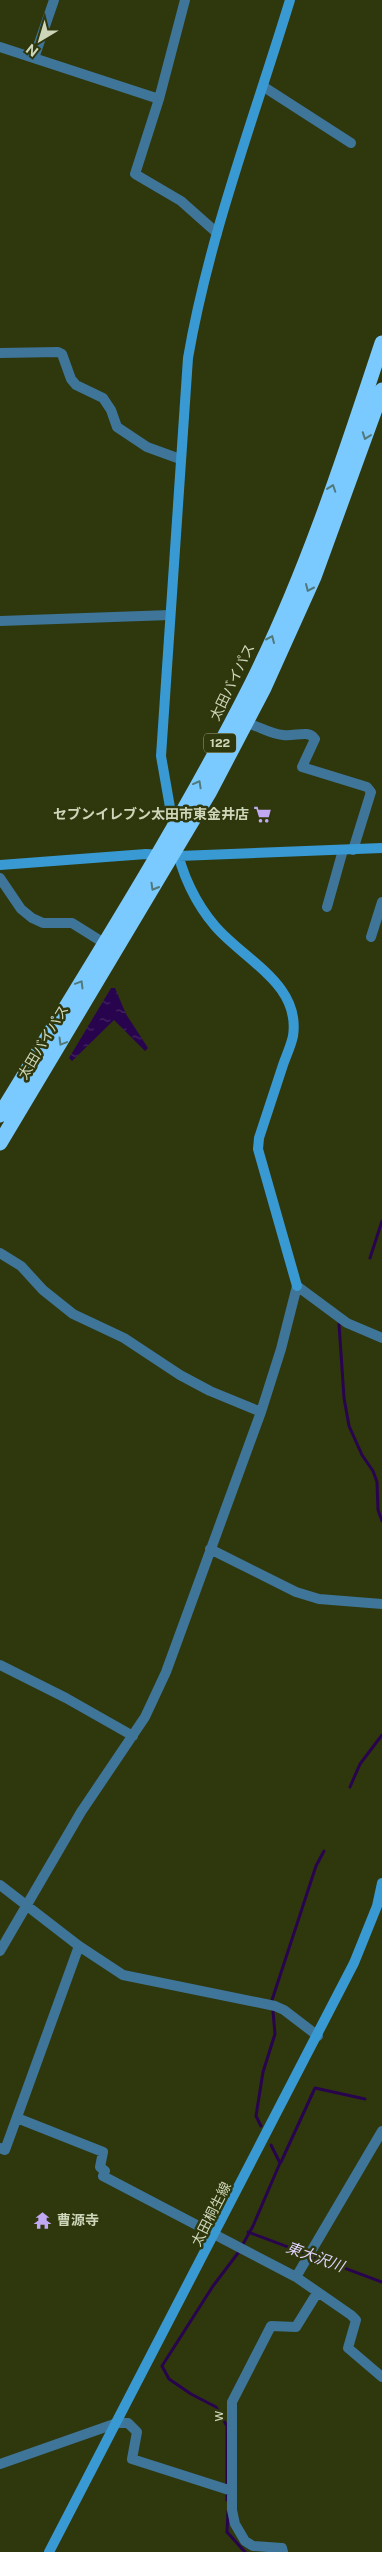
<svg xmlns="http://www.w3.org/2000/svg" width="382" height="2552" font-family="'Public Sans','Noto Sans JP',sans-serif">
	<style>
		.water { fill: url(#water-ripples) }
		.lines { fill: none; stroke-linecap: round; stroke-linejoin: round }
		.stream { stroke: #29044e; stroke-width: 3 }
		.street { stroke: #3e7599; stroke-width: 10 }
		.secondary { stroke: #3999d2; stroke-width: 10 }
		.highway { stroke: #7bcaff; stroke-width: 15 }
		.oneway { stroke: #51797a }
		.labels { text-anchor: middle; stroke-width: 5; stroke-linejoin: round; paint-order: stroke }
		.shield { fill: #2f370d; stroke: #9ea685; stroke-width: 1 }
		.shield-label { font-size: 12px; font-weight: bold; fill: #ced6b9 }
		.street-label { font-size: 14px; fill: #ced6b9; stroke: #2f370d }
		.poi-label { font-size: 14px; font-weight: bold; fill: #ced6b9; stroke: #2f370d; text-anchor: end }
		.water-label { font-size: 15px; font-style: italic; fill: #dfd2fd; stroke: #2f370d }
	</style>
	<defs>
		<pattern id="water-ripples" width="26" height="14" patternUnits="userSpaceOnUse" patternTransform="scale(1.25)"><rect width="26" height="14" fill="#29044e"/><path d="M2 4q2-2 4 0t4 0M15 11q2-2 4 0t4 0" fill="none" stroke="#472865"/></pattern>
	</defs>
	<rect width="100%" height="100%" fill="#2f370d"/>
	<path class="water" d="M111,988H115L126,1014L148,1048L145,1051L114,1020L72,1061L69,1058Z"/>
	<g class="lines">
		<path class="stream" d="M370,1258L382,1221
			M339,1324L344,1398L349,1426L362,1455L373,1471L377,1482L378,1510L382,1521
			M350,1787L360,1764L382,1735
			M261,2126L256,2116L263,2072L275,2034L272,2000L316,1866L324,1851
			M281,2162L315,2088L365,2099
			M248,2232L382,2282
			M227,2500V2426L216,2407L191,2394L169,2379L162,2366L213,2286L238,2253L253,2226L280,2163L271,2145
			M228,2511L227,2532L245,2552"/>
		<path class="street" d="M185,0L159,99L135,174L181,201L217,233
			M0,47L159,99
			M34,58L54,0
			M264,87L351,143
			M0,353L58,352L62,354L71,379L76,385L103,398L111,410L117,427L147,447L180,459
			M0,621L170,615
			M246,723C259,726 270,734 283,735C295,737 308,729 315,739L302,767L367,787L371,792L353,850
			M0,878L21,909L32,918L43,923H72L104,943
			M327,907L343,850
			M371,937L382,902
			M0,1253L21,1266L43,1290L73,1314L124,1338L180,1375L210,1391L261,1412
			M210,1549L296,1592L319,1599L382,1604
			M0,1665L66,1698L133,1736
			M0,1885L79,1946L123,1975L275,2006L284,2010L318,2036
			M0,1951L81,1812L145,1717L166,1672L261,1412L281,1349L297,1286L347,1323L382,1338
			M17,2118L103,2152L100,2167L105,2171L103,2176L296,2277L351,2315L356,2320L348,2348L382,2377
			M0,2148L5,2150L79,1946
			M296,2277L382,2131
			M0,2464L117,2423H128L137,2432L132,2459L232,2491
			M283,2552L282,2548L253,2546L245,2541L235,2524L232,2510V2402L271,2326L296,2327L317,2293"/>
		<path class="secondary" d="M174,830L161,756L188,358C209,236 254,118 290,0
			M176,844C181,873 196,904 215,926C244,960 301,984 293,1036C291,1046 286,1056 283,1065C275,1090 267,1114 259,1138L258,1149L297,1286
			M0,865L146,854L179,856L382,848
			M49,2552L354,1963L377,1906L382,1883"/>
		<path class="highway" d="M0,1115C86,973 177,832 252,683C306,575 344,458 382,343
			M0,1143L209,793L264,688L314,577L382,390"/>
	</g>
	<defs><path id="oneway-chevron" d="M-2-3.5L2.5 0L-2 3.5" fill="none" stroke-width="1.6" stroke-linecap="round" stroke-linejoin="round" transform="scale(1.25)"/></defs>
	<g class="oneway">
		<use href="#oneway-chevron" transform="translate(366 436) rotate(110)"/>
		<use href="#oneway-chevron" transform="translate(332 488) rotate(-71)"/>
		<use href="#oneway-chevron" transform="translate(309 588) rotate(114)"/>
		<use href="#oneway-chevron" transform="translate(271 639) rotate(-66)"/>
		<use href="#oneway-chevron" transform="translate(198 784) rotate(-61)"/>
		<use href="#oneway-chevron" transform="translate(154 887) rotate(120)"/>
		<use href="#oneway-chevron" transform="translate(80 984) rotate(-59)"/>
		<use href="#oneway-chevron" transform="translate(62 1042) rotate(121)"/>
	</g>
	<defs>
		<symbol id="supermarket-bare" viewBox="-9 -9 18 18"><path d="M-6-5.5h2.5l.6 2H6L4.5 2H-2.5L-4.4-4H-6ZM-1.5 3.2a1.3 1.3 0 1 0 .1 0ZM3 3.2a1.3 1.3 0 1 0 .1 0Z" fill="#c1a8f3" stroke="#2f370d" stroke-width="2.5" paint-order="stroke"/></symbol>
		<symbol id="temple-bare" viewBox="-9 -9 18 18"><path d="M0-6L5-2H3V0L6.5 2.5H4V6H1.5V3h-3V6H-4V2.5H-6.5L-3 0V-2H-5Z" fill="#c1a8f3" stroke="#2f370d" stroke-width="2.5" paint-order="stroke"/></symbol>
	</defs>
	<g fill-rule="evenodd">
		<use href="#supermarket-bare" x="250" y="802" width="25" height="25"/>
		<use href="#temple-bare" x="30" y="2208" width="25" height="25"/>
	</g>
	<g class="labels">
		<rect class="shield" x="204" y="733.5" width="32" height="19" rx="4"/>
		<g class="shield-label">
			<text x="220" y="747">122</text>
		</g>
		<g class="street-label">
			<text transform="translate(232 682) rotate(-64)" y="5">太田バイパス</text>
			<text transform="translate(43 1042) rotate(-59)" y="5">太田バイパス</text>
			<text transform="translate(211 2214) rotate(-63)" y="5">太田桐生線</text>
			<text transform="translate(218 2416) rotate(-90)" y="5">w</text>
		</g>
		<g class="poi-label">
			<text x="249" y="819">セブンイレブン太田市東金井店</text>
			<text x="57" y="2225" text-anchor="start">曹源寺</text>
		</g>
		<g class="water-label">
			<text transform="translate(315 2257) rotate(20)" y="5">東大沢川</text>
		</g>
	</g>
	<g transform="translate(40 40) rotate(218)" stroke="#2f370d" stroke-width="4" paint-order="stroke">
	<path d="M0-4L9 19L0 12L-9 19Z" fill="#ced6b9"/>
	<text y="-8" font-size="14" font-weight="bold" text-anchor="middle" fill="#ced6b9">N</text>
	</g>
</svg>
